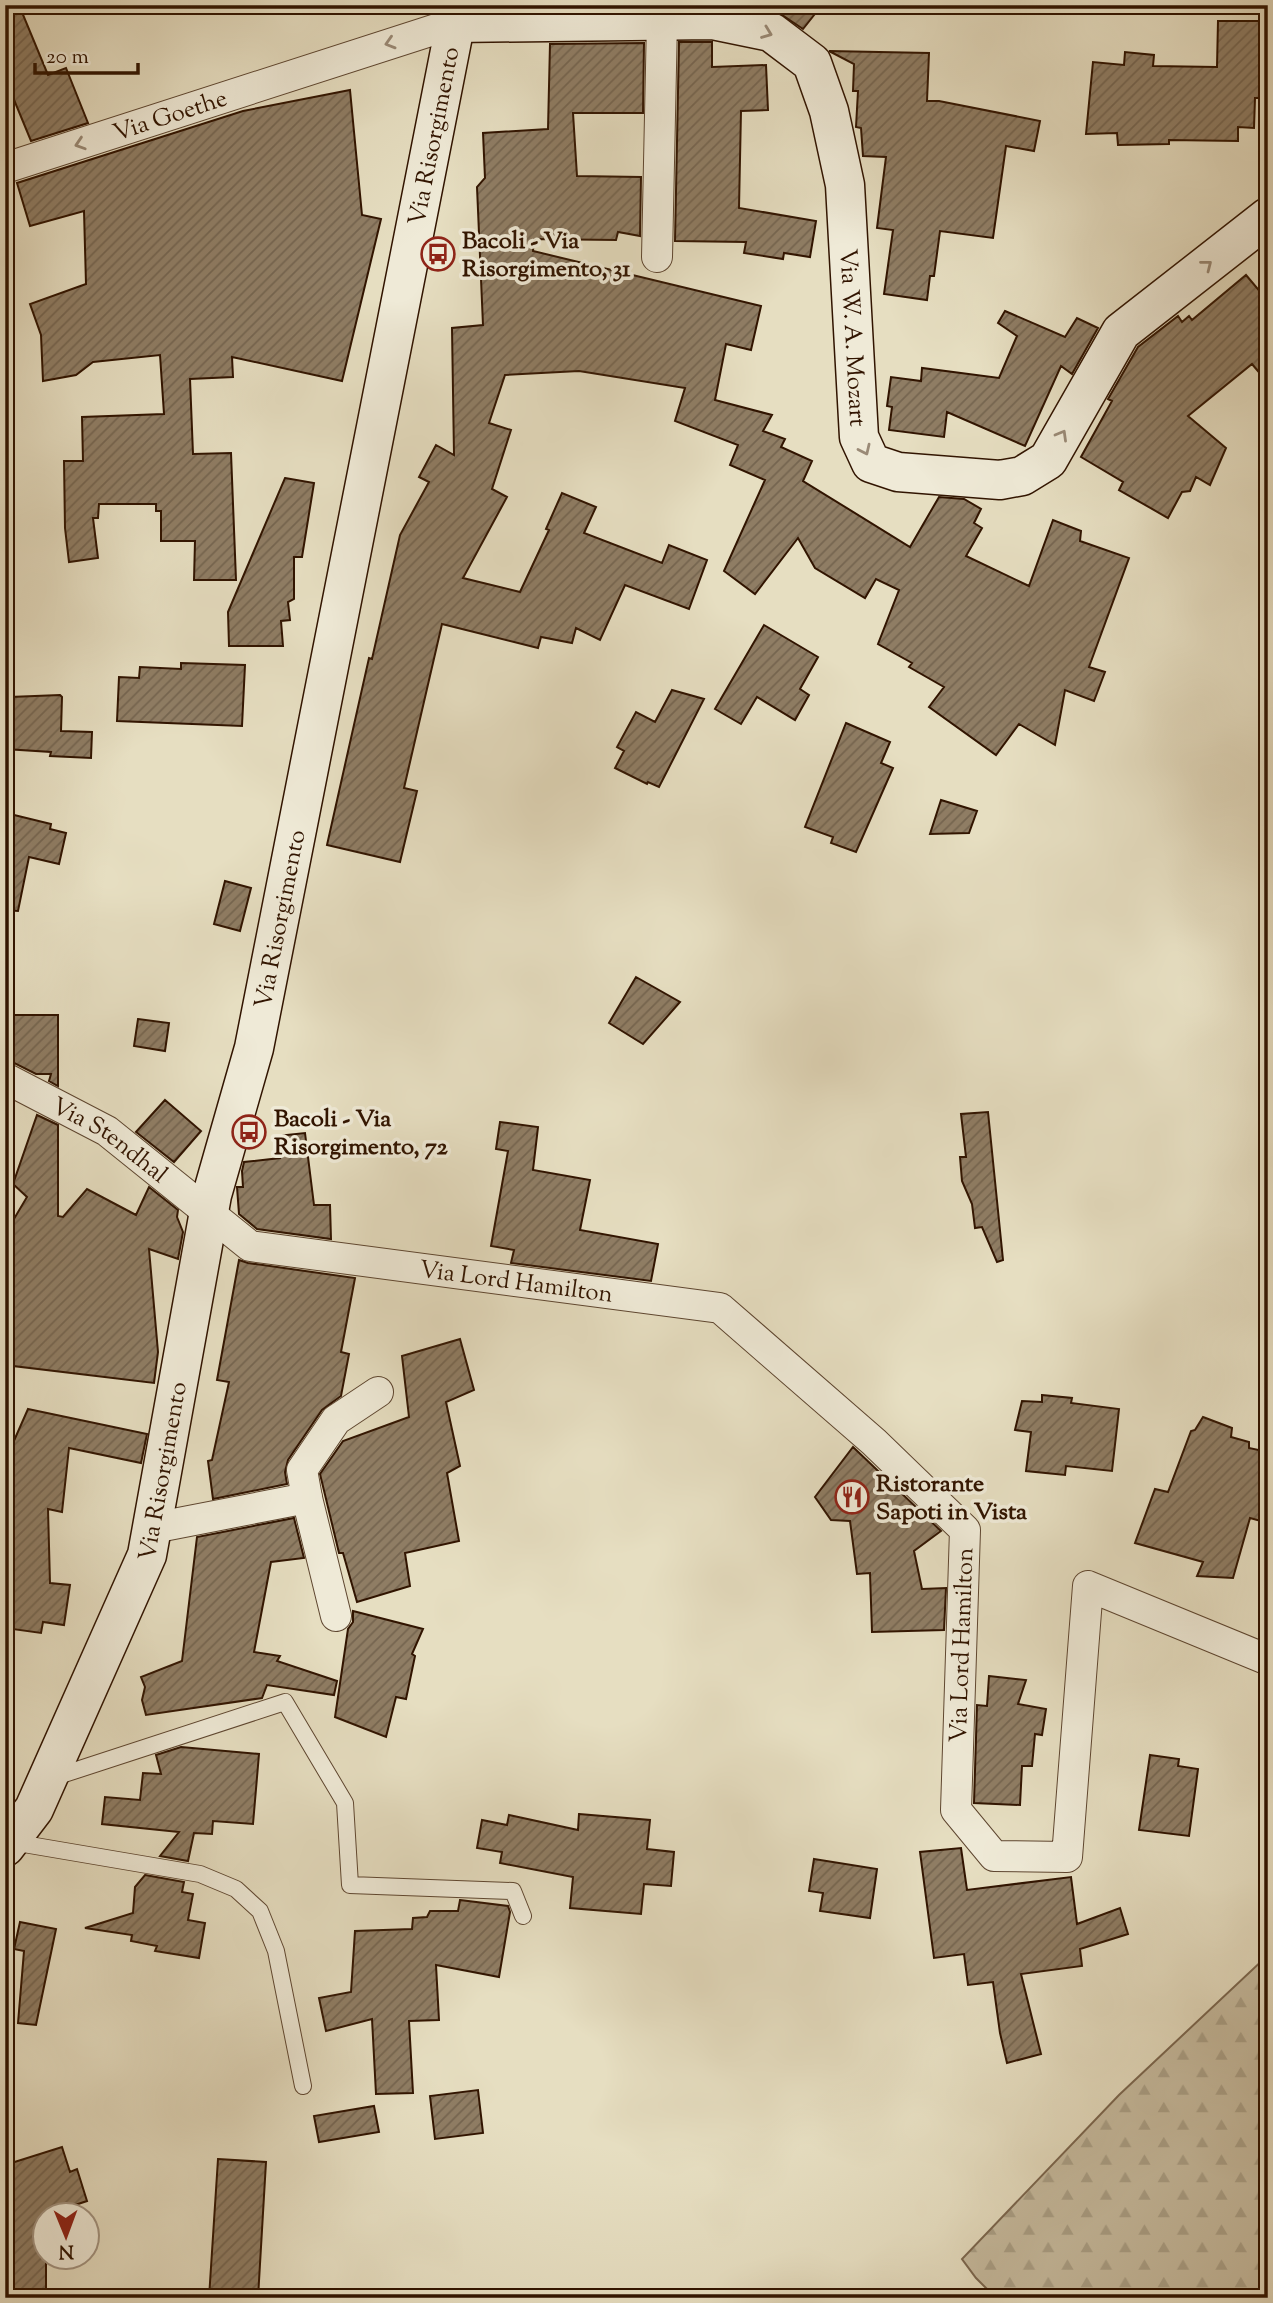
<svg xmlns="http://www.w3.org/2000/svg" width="1273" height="2303" font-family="'Sorts Mill Goudy',serif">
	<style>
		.forest { fill: url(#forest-firs); stroke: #7c6850; stroke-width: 2 }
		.building { fill: url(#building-hatch); stroke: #311400; stroke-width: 2 }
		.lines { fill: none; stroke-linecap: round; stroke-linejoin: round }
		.lane-casing { stroke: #5e4630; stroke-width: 18 }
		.street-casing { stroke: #5e4630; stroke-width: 32 }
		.secondary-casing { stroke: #311400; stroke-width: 41 }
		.lane { stroke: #efead7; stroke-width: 16 }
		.street { stroke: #efead7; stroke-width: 30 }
		.secondary { stroke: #efead7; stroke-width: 38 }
		.oneway { stroke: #9a8a76 }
		.labels { text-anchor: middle; stroke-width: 7; stroke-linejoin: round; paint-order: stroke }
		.street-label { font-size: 24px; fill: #311400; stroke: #efead7 }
		.poi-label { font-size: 24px; font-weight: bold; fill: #311400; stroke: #efead7; text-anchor: start }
	</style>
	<defs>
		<pattern id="forest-firs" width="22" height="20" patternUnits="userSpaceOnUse" patternTransform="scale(1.75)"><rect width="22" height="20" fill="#c7bca0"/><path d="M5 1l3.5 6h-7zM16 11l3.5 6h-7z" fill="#aba188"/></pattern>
		<pattern id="building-hatch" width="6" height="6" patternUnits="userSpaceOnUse" patternTransform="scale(1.75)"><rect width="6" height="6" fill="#8f7d64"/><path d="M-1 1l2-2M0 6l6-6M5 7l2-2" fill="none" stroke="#756550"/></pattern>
	</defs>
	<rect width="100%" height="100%" fill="#e6dec1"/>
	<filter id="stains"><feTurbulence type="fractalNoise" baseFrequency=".00286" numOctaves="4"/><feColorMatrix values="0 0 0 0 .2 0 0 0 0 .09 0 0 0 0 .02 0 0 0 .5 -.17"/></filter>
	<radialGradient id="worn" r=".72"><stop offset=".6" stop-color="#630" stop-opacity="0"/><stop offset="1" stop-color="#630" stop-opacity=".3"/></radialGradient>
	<path class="forest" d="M1268,1955V2298H996L976,2278L962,2259L1119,2095Z"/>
	<path class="building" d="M5,5H19L48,75L66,68L88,123L31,141L5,78Z
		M749,5H822L803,29L776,11Z
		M1218,21H1268V98H1255L1254,128L1238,127V141L1169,140V144L1118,145L1117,133L1086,134L1093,62L1124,65L1125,52L1154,55L1153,66L1217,67Z
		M679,42H712V67L766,65L768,110L741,111L739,208L816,221L810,257L784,253L783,259L744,253L746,242L675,241Z
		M644,43L643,113H573L577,176L641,177L640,236L618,232L616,240L534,239L533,251L761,306L751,350L726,344L715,400L772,415L763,431L785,439L781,447L812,461L803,481L910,547L939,497L964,499L981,509L974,523L982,528L966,556L1029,586L1053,520L1081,531L1080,541L1129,558L1089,667L1105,672L1094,701L1065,690L1055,745L1019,724L996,755L929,707L944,687L909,667L912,663L878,644L899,590L876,579L865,598L815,568L798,538L755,594L724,571L765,480L730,465L738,445L675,421L685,388L579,371L505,375L489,423L511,430L492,489L507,497L463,578L520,592L549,530L546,529L562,493L596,507L584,533L662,563L669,545L707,560L689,609L625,585L600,640L576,628L572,643L541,637L538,648L442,624L404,788L417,791L400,862L327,845L369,658L372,659L400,535L429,482L419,477L436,445L454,455L452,328L483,325L477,187L485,178L483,133L548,129L550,44Z
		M829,51L929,53L927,101H939L1040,121L1034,151L1006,146L993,238L940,231L934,276H930L927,300L884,294L893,230L877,228L886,157L863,156L861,128L856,127L858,91H853L854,64Z
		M350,90L362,215L381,219L342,381L232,357L233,377L190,379L193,454L231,453L236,580H194L195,541H161V511H156V504H99L98,518H93L98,558L69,562L65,528L64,461H83L82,417L164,414L160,355L93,362L76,375L43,381L41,335L30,304L86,284L84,211L30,226L17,183L243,111Z
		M1246,275L1268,301V383L1252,364L1188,416L1226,448L1210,485L1196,477L1190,491L1182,492L1168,518L1119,490L1123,482L1081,457L1112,401L1108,399L1138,347L1178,316L1182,322L1189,316L1192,320Z
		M1005,311L1065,337L1077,318L1098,328L1072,374L1061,366L1025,446L947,412L944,437L889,430L892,407L887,406L891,377L921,381L922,368L999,378L1017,336L998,323Z
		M285,478L314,483L302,557H294V599L288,602L290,620L281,621L283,646H229L228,612Z
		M764,625L818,657L800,689L809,695L795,720L757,697L741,724L715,709Z
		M181,663L245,665L242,726L117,721L119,677L139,678L140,667L181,669Z
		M672,690L704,699L659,787L648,782L647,784L615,768L624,751L617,747L636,712L655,722Z
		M60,695L62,697L61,731L92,732L91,758L50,756L51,752L5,749V707H9L10,697Z
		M846,723L890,742L881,763L893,768L856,852L831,843L833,837L805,827Z
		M941,800L977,811L969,833L930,834Z
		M10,814L51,824L50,829L66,833L59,864L29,857L18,911L5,910V834Z
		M225,881L251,888L240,931L214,924Z
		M636,977L680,1002L643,1044L609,1023Z
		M12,1015H58V1086L49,1081L51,1074H36L12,1062Z
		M138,1019L169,1023L165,1051L134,1046Z
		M165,1100L201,1131L174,1162L136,1132Z
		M988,1112L1003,1260L997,1262L982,1227L975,1228L972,1204L962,1181L960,1157H966L961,1114Z
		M37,1115L58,1125V1216L63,1217L87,1189L136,1215L149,1187L178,1210L177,1217L183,1232L178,1259L149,1249L158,1352L154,1383L5,1365V1234L27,1197L13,1184Z
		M500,1122L538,1127L533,1170L590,1180L580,1230L658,1244L651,1281L511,1263L514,1250L491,1246L508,1151L496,1149Z
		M305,1133L314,1205H330L331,1239L257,1229L239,1214L237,1187H243L242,1171L244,1162L280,1158L278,1136Z
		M239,1260L248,1263L355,1278L341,1352L349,1354L341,1396L322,1410L288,1460L285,1472L287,1484L213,1499L208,1461L212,1460L229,1382L217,1380Z
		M460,1339L474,1390L446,1402L460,1466L447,1473L459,1541L405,1553L410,1586L357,1602L343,1553H339L320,1474L343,1441L409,1417L402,1356Z
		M1042,1395L1072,1398L1071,1403L1119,1409L1112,1471L1066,1466L1065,1475L1026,1471L1031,1432L1015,1430L1022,1401L1042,1402Z
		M28,1409L147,1434L141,1463L69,1448L62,1512L48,1509L50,1583L70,1585L64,1625L43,1622L41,1633L5,1628V1461Z
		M1203,1417L1232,1428L1231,1437L1249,1442V1448L1268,1452V1523L1250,1518L1233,1578L1197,1576L1203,1562L1135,1543L1155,1489L1168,1492L1191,1431L1195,1430Z
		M853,1447L941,1531L914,1551L922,1589L946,1588L944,1630L872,1632L870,1573L857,1574L850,1521L831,1520L815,1497Z
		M294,1518L304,1558L271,1562L254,1652L280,1656L277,1661L337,1681L334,1695L267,1685L262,1698L146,1715L142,1700L145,1687L141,1677L182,1661L197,1537Z
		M353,1611L423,1629L412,1654L415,1656L406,1699L396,1697L386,1737L335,1717L348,1629L353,1622Z
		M989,1676L1026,1680L1018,1704L1046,1709L1042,1735L1035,1734L1032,1766H1022L1020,1805L974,1803L977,1705L987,1706Z
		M181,1747L259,1754L253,1824L213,1821L212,1834L194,1833L188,1861L160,1856L179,1832L102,1824L105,1797L140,1800L143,1773L161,1774L156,1755Z
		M1150,1755L1179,1759L1178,1766L1198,1769L1189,1836L1139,1830Z
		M579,1814L650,1820L647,1849L674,1852L671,1886L644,1884L641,1914L570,1908L573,1877L500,1863L502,1852L477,1848L482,1820L507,1825L509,1815L578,1830Z
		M961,1848L967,1890L1071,1877L1077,1924L1120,1908L1128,1934L1080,1949L1082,1966L1021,1974L1041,2054L1007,2063L1000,2033L993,1982L968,1985L964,1954L934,1958L920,1852Z
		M814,1859L877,1869L870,1918L820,1911L823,1893L809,1891Z
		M145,1875L184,1882L182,1892L193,1894L188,1920L205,1923L199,1958L155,1951L157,1946L131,1941L132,1935L85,1928L133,1913L135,1887Z
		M460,1900L508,1906L510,1912L499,1977L436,1965L439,2020L409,2021L413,2093L376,2094L372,2019L326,2031L319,1998L351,1992L355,1931L412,1929L413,1918L427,1917L430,1911H458Z
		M20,1922L56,1929L36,2025L18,2023L24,1951L14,1949Z
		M478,2090L483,2133L435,2139L430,2096Z
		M374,2106L379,2132L319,2142L314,2116Z
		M62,2147L70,2172L77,2169L87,2201L72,2206L75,2216H46V2298H5V2165Z
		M218,2159L266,2162L258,2298H209Z"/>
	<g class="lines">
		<defs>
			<path id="lane" d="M52,1778L285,1702L345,1803L350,1885L513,1891L523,1916
				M12,1842L200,1874L236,1889L260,1911L276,1951L303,2086"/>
			<g id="street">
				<path id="s1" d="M5,168L455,23"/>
				<path d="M657,257L662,21"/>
				<path id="s2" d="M5,1078L107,1131L250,1246L720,1308L874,1442L965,1530L956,1810L994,1856L1067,1857L1088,1586L1268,1660"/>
				<path d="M307,1498L302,1470L336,1420L378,1392"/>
				<path d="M153,1528L307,1498L336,1616"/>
			</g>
			<g id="secondary">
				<path id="s3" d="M455,23L712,20L771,32L812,63L829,111L845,185L859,437L871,463L898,472L1000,480L1022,476L1048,460L1121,332L1268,217"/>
				<path id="s4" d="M5,1847L34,1809L147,1555L212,1195L254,1048L459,5"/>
			</g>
		</defs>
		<use href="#lane" class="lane-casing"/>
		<use href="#street" class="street-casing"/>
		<use href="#secondary" class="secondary-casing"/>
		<use href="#lane" class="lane"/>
		<use href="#street" class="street"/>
		<use href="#secondary" class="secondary"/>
	</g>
	<defs><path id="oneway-chevron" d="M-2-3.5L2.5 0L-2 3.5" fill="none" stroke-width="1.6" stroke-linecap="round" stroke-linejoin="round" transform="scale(1.75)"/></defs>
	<g class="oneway">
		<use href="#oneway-chevron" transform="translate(767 33) rotate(21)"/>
		<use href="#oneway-chevron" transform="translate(390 43) rotate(163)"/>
		<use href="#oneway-chevron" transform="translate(80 144) rotate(162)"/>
		<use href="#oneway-chevron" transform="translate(1207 265) rotate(-38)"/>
		<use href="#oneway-chevron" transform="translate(1062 435) rotate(-60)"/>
		<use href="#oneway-chevron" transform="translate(865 450) rotate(65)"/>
	</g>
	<defs>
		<symbol id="bus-ring" viewBox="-11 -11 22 22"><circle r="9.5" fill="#efead7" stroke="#8f2418" stroke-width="1.5"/><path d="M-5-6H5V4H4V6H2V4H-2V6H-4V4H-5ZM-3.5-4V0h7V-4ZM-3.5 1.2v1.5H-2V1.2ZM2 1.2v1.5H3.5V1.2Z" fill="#8f2418"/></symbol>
		<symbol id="restaurant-ring" viewBox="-11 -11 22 22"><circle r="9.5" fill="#efead7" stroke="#8f2418" stroke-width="1.5"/><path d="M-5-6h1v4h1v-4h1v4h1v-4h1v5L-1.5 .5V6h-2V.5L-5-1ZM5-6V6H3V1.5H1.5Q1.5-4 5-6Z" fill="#8f2418"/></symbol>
	</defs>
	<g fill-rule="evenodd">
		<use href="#bus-ring" x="419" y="235" width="38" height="38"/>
		<use href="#bus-ring" x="230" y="1113" width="38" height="38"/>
		<use href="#restaurant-ring" x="833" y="1478" width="38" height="38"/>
	</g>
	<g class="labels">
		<g class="street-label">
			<text dy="8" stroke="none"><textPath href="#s1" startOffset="173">Via Goethe</textPath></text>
			<text dy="8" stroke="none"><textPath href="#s4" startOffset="1774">Via Risorgimento</textPath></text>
			<text dy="8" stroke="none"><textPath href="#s3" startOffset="648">Via W. A. Mozart</textPath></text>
			<text dy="8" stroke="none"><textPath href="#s4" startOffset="976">Via Risorgimento</textPath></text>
			<text dy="8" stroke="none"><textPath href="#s2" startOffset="122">Via Stendhal</textPath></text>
			<text dy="8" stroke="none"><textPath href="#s2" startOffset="567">Via Lord Hamilton</textPath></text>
			<text dy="8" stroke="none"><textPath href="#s4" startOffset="411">Via Risorgimento</textPath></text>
			<text transform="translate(961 1645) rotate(-88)" y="8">Via Lord Hamilton</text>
		</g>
		<g class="poi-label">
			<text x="462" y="248">Bacoli - Via<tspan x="462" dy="28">Risorgimento, 31</tspan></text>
			<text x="274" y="1126">Bacoli - Via<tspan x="274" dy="28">Risorgimento, 72</tspan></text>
			<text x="876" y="1491">Ristorante<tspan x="876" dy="28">Sapoti in Vista</tspan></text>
		</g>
	</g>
	<rect width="1273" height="2303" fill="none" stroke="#e6dec1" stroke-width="28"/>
	<rect x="7" y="7" width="1259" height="2289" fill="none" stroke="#311400" stroke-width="3.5"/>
	<rect x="14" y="14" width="1245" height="2275" fill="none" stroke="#311400" stroke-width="2"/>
	<g transform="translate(66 2236) rotate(179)"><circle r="33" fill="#efead7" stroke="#a39481" stroke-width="2"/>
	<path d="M0-5L12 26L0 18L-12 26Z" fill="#8f2418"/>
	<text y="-10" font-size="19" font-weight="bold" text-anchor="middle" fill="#311400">N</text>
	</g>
	<path d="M35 63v10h103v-10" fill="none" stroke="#311400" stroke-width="3.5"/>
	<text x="46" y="63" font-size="21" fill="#311400" stroke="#efead7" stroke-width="5" paint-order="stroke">20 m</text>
	<rect width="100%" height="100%" filter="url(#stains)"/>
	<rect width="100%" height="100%" fill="url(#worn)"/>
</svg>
